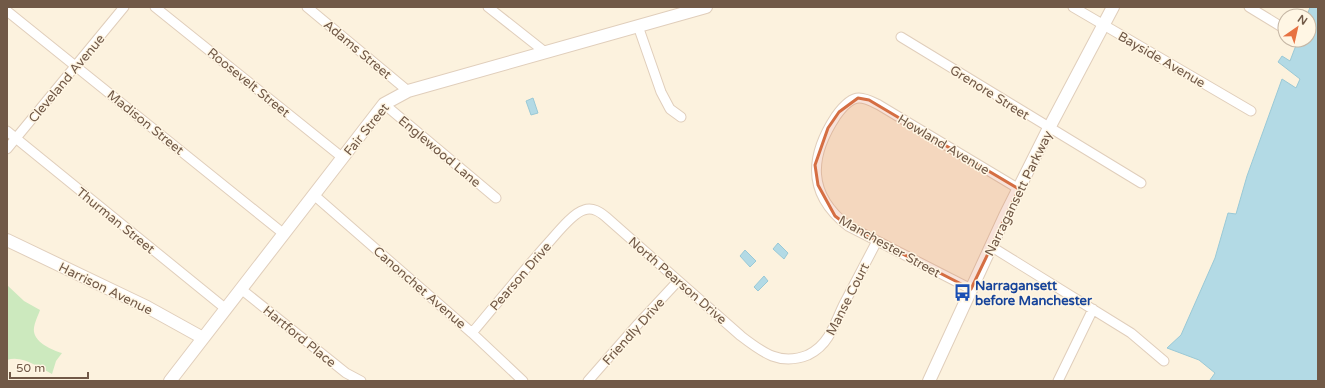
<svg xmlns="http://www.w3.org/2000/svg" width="1325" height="388" font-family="'Varela Round',sans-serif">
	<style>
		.green { fill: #cce9be }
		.water { fill: #b3dae5; stroke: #9ac9d6 }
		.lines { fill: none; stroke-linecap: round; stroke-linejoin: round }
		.minor-casing { stroke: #e0cebb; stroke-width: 11 }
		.tertiary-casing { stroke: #e0cebb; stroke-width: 14 }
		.minor { stroke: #fff; stroke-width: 9 }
		.tertiary { stroke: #fff; stroke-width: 12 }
		.marked { fill: #d56e43; fill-opacity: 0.2; stroke: #d56e43; stroke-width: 3; stroke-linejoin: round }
		.labels { text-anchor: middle; stroke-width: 3; stroke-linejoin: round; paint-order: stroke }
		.street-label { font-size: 13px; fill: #715947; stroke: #fff6e4 }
		.transit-label { font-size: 13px; font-weight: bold; fill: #164399; stroke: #fff6e4; text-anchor: start }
	</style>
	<rect width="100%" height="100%" fill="#fcf2de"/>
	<path class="green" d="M7,285L24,301L40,310C38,316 33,325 34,332C36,343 52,350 62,353L56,361L52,374C38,367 22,355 7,360Z"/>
	<path class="water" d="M1310,7H1318V381H1214L1210,380L1215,373L1199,360L1167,348L1181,335L1215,258L1228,213L1236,214L1247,176L1282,79L1296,88L1300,79L1278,62L1282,56L1290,61L1298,40H1309V16H1307Z
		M533,98L538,113L531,115L526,101Z
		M778,243L788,253L784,259L773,249Z
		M745,250L756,261L750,267L740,256Z
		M764,276L768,281L758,291L754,287Z"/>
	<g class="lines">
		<defs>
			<path id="minor" d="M155,7L343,158
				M307,7L408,91
				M488,7L545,52
				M1073,7L1251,111
				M1249,7L1285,29
				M7,11L284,234
				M638,26L661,92L670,109L681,117
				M901,37L1141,183
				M384,104L496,198
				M7,131L226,309
				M7,149L124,7
				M314,195L425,292L472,333L523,381
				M992,247L1131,333L1164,361
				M241,289L346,373L361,381
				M971,289L848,226C807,194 809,157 836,116C841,109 850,98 859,98C866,98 873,102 879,105L1019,189
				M472,333C498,302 523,271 550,241C558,232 573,213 584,210C593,207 600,212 606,217L741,336C763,353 780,366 808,355C816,351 823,345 828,337C834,328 839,314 844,304C855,283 866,262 877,241
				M588,381L638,324L678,281
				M1058,381L1093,309"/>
			<path id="tertiary" d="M7,240L147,307L203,338
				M170,381L384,104L408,91L706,7
				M929,381L1005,216L1049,128L1113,7"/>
		</defs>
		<use href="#minor" class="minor-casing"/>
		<use href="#tertiary" class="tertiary-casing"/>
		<use href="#minor" class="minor"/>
		<use href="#tertiary" class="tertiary"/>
	</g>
	<path class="marked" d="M858,98L869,100L1019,189L971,289L848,226L835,216L818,185L815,165L828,128L839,112Z"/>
	<defs>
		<symbol id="bus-bare" viewBox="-9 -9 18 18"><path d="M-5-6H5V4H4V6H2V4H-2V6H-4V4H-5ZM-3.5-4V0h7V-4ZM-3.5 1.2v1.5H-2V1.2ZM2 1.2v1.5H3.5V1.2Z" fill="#1a4fb4" stroke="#fff6e4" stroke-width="2.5" paint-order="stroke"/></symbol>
	</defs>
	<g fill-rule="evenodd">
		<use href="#bus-bare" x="950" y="280" width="25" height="25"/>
	</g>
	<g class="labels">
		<g class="street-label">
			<text transform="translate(358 49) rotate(40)" y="5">Adams Street</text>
			<text transform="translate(1162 59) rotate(30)" y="5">Bayside Avenue</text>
			<text transform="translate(66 78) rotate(-50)" y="5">Cleveland Avenue</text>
			<text transform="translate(249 82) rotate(39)" y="5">Roosevelt Street</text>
			<text transform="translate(990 92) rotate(32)" y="5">Grenore Street</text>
			<text transform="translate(146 122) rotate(39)" y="5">Madison Street</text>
			<text transform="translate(366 129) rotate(-51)" y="5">Fair Street</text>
			<text transform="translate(944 144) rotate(31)" y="5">Howland Avenue</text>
			<text transform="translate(440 151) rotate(40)" y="5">Englewood Lane</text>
			<text transform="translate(1018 193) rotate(-64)" y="5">Narragansett Parkway</text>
			<text transform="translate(116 220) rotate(39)" y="5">Thurman Street</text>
			<text transform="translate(890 246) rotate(29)" y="5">Manchester Street</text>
			<text transform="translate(520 276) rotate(-49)" y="5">Pearson Drive</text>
			<text transform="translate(678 280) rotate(41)" y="5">North Pearson Drive</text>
			<text transform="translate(420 287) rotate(41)" y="5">Canonchet Avenue</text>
			<text transform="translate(106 288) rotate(26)" y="5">Harrison Avenue</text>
			<text transform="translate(847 299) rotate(-63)" y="5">Manse Court</text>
			<text transform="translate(633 331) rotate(-48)" y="5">Friendly Drive</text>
			<text transform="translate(300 336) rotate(39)" y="5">Hartford Place</text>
		</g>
		<g class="transit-label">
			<text x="975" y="290">Narragansett<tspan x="975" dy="15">before Manchester</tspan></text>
		</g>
	</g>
	<rect width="1325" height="388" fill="none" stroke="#715947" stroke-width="16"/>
	<g transform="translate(1297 28) rotate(34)"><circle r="19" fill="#fff6e4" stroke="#c6b7a5"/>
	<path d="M0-3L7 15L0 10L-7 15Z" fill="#e77242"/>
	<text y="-6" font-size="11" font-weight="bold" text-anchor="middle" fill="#715947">N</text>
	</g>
	<path d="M10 372v6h78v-6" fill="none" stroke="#715947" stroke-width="2"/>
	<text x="16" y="372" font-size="12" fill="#715947" stroke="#fff6e4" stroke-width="3" paint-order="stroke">50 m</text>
</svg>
